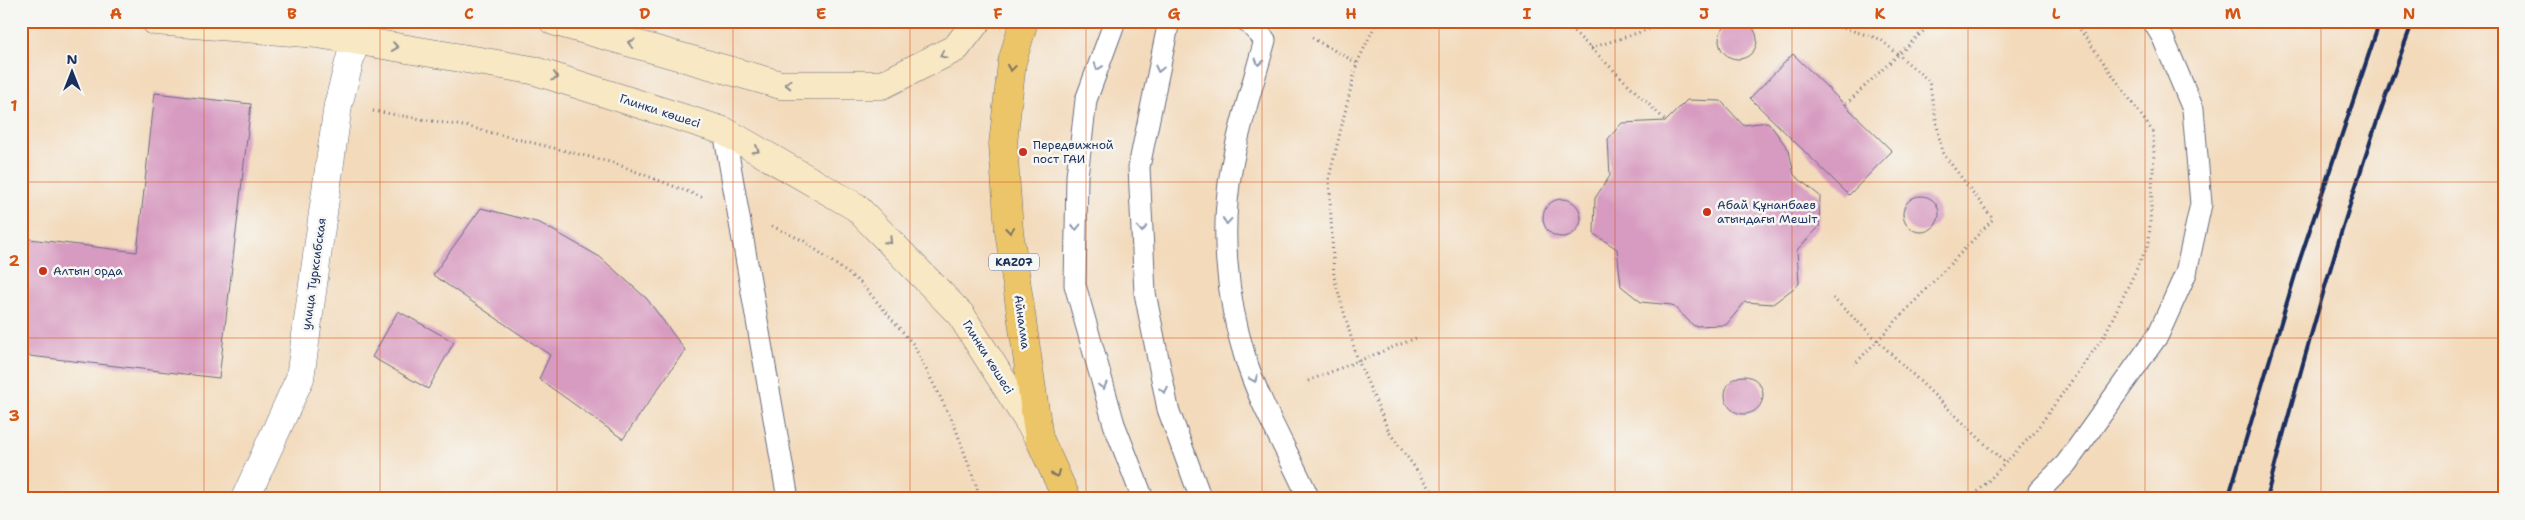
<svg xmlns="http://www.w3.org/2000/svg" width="2525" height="520" font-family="'Shantell Sans',sans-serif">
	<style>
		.building { fill: #d79ac0 }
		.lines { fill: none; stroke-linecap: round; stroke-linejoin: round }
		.lane-casing { stroke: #676b7f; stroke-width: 23 }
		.street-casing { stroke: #676b7f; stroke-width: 29 }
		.secondary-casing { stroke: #676b7f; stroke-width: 29 }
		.highway-casing { stroke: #676b7f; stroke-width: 29 }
		.path { stroke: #676b7f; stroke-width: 3; stroke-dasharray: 1 4; stroke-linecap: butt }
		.lane { stroke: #fff; stroke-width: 21 }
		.street { stroke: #fff; stroke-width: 28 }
		.secondary { stroke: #f8e8c3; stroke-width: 28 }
		.highway { stroke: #edc569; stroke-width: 28 }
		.rail { stroke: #1b2f5e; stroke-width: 4 }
		.oneway { stroke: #8a8c90 }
		.oneway2 { stroke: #8d97ae }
		.oneway3 { stroke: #797263 }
		.grid { fill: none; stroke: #d45514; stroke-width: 1; stroke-opacity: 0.55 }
		.poi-dot { fill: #c8321e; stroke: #f6f6f2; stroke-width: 2 }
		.labels { text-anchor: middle; stroke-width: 5; stroke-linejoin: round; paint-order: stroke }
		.shield { fill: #f6f6f2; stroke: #5d6b8a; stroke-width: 1 }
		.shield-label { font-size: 11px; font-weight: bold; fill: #1b2f5e }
		.street-label { font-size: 12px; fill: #1b2f5e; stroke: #f6f6f2 }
		.poi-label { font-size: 12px; fill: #1b2f5e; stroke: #f6f6f2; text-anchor: start }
		.neatline { fill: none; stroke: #d45514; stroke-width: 2 }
		.grid-label { font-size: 16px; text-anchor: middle; font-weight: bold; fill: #d45514 }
	</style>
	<rect width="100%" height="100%" fill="#f6f6f2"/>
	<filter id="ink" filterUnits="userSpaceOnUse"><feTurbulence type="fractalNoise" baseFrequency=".02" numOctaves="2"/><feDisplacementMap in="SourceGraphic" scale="10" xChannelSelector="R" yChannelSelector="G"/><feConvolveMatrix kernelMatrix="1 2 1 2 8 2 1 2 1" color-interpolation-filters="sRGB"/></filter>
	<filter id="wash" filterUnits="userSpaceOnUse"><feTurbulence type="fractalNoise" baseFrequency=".0096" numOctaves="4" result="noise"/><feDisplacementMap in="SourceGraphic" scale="20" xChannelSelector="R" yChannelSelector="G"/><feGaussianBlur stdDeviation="1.12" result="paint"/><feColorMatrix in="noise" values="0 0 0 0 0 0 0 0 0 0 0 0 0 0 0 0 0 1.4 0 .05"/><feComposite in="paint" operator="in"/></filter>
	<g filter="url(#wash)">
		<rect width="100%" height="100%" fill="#f3dabb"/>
		<g id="blocks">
			<path class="building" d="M1719 40a19 19 0 1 1 38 0a19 19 0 1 1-38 0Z
				M1793,54L1892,151L1849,195L1750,98Z
				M155,93L251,104L219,378L21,355V238L137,252Z
				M1687,100L1721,101L1743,125L1768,122L1789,150L1794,175L1820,196L1819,227L1797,250L1799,284L1773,304L1745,302L1726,325L1694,326L1672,305L1641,302L1621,286L1617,249L1594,234L1595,198L1610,176L1608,139L1622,123L1666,121Z
				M1903 214a18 18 0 1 1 36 0a18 18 0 1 1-36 0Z
				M1543 218a19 19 0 1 1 38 0a19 19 0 1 1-38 0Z
				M481,208L540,223L600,257L647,299L685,350L623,439L539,379L550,355L433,275Z
				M398,311L454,342L428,389L372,357Z
				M1725 395a19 19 0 1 1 38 0a19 19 0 1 1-38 0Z"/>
		</g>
	</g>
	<g filter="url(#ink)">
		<use href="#blocks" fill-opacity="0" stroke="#676b7f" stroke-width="1"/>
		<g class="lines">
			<defs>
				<path id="lane" d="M1115,21L1086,100L1077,176L1075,285L1114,424L1143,499
					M1169,21L1139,167L1145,293L1168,409L1201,499
					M1247,21L1265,40C1254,81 1240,123 1232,165C1220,228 1226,296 1245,357C1260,406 1288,451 1309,499
					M724,131L788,499
					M2040,499L2039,491L2066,464L2158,335L2186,273L2201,204L2193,109L2163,38L2153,21"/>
				<path id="street" d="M245,499L300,378L338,105L355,40"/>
				<path id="secondary" d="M155,21L318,34L532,70L724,131L856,207L961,315L1039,438
					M553,21L781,85H882L956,48L977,21"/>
				<path id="highway" d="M1024,21L1012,62L1003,144L1009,231L1039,438L1067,499"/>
			</defs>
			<use href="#lane" class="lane-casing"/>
			<use href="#street" class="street-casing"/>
			<use href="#secondary" class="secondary-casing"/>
			<use href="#highway" class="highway-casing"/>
			<path class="path" d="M1377,21L1357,63L1329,178L1334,277L1357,358L1389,432L1438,499
				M1563,21L1666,121
				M1820,21L1880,39L1929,81L1942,152L1993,219L1854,365
				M1312,38L1357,63
				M1591,48L1674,21
				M1846,104L1934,21
				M373,111L469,127L614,163L704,198
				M772,226L804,241L861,283L913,344L954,424L981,499
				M1833,298L2006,464
				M1308,381L1416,338
				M1971,499L2034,433L2104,336L2149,243L2154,154L2153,132L2074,21"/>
			<use href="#lane" class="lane"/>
			<use href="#street" class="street"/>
			<use href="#secondary" class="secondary"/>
			<use href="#highway" class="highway"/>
			<path class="rail" d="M2228,499L2299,262L2380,21
				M2266,499C2309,338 2354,177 2413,21"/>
		</g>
		<defs><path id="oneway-chevron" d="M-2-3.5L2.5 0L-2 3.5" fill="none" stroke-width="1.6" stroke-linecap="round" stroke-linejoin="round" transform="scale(1.25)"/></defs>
		<g class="oneway">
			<use href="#oneway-chevron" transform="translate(631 43) rotate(-164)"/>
			<use href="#oneway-chevron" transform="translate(395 47) rotate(9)"/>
			<use href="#oneway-chevron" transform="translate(943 55) rotate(154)"/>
			<use href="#oneway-chevron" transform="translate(555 77) rotate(18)"/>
			<use href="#oneway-chevron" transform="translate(788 84) rotate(-178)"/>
			<use href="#oneway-chevron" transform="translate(756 150) rotate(30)"/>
			<use href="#oneway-chevron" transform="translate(889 241) rotate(46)"/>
		</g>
		<g class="oneway2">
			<use href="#oneway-chevron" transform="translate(1259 62) rotate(105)"/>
			<use href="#oneway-chevron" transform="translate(1098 67) rotate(110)"/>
			<use href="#oneway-chevron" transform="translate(1159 69) rotate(102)"/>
			<use href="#oneway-chevron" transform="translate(1227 221) rotate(95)"/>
			<use href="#oneway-chevron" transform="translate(1076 227) rotate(91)"/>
			<use href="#oneway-chevron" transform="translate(1142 229) rotate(88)"/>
			<use href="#oneway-chevron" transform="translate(1254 379) rotate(67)"/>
			<use href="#oneway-chevron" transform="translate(1103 386) rotate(75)"/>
			<use href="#oneway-chevron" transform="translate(1164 390) rotate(79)"/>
		</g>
		<g class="oneway3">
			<use href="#oneway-chevron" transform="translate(1011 68) rotate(98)"/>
			<use href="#oneway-chevron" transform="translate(1010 230) rotate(84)"/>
			<use href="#oneway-chevron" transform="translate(1056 474) rotate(66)"/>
		</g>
	</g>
	<path class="grid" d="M204,21V499M380,21V499M557,21V499M733,21V499M910,21V499M1086,21V499M1262,21V499M1439,21V499M1615,21V499M1792,21V499M1968,21V499M2145,21V499M2321,21V499M21,182H2504M21,338H2504"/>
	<g class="poi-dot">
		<circle cx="1023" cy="152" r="5"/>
		<circle cx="1707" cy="212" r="5"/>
		<circle cx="43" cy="271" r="5"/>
	</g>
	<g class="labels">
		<rect class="shield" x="989" y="253.5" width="50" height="17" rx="4"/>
		<g class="shield-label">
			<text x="1014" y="266">KAZ07</text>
		</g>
		<g class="street-label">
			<text transform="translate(660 111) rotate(18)" y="4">Глинки көшесі</text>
			<text transform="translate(314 274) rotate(-82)" y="4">улица Турксибская</text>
			<text transform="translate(1022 322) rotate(82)" y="4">Айналма</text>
			<text transform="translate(988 357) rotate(58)" y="4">Глинки көшесі</text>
		</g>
		<g class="poi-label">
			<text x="1033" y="149">Передвижной<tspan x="1033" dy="14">пост ГАИ</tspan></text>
			<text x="1717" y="209">Абай Құнанбаев<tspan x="1717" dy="14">атындағы Мешіт</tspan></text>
			<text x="53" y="275">Алтын орда</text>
		</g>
	</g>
	<rect width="2525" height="520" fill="none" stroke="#f6f6f2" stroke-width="55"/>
	<g transform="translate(72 72)" stroke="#f6f6f2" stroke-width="4" paint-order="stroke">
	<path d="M0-4L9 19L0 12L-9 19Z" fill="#1b2f5e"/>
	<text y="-8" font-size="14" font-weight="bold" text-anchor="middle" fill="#1b2f5e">N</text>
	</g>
	<rect x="28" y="28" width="2470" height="464" class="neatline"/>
	<g class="grid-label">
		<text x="116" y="19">A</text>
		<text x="292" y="19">B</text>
		<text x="469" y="19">C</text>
		<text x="645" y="19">D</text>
		<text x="821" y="19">E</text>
		<text x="998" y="19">F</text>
		<text x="1174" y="19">G</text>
		<text x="1351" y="19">H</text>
		<text x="1527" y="19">I</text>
		<text x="1704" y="19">J</text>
		<text x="1880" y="19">K</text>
		<text x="2056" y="19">L</text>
		<text x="2233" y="19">M</text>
		<text x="2409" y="19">N</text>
		<text x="14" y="111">1</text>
		<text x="14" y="266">2</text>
		<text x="14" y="421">3</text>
	</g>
</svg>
